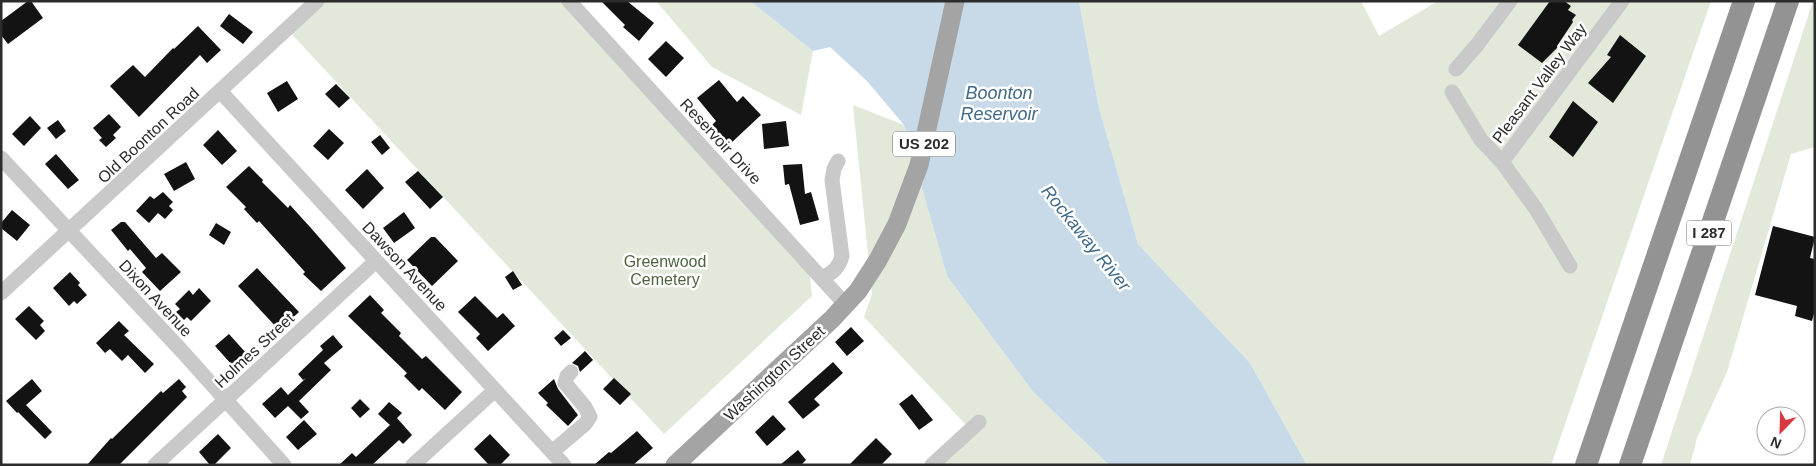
<svg xmlns="http://www.w3.org/2000/svg" width="1816" height="466" font-family="Helvetica,sans-serif">
	<style>
		.green { fill: #e2e9db }
		.water { fill: #c8dae8 }
		.building { fill: #131313 }
		.lines { fill: none; stroke-linecap: round; stroke-linejoin: round }
		.minor { stroke: #c9c9c9; stroke-width: 15 }
		.major { stroke: #a4a4a4; stroke-width: 19 }
		.highway { stroke: #939393; stroke-width: 22 }
		.labels { text-anchor: middle; stroke-width: 5; stroke-linejoin: round; paint-order: stroke }
		.shield { fill: #fff; stroke: #6b6b6b; stroke-width: 1 }
		.shield-label { font-size: 15px; font-weight: bold; fill: #2c2c2c }
		.street-label { font-size: 16px; fill: #2c2c2c; stroke: #fff }
		.park-label { font-size: 16px; fill: #4e643d; stroke: #fff }
		.water-label { font-size: 18px; font-style: italic; fill: #416a88; stroke: #fff }
	</style>
	<rect width="100%" height="100%" fill="#fff"/>
	<path class="green" d="M313,1H567L808,259L812,296L664,434L285,27Z
		M656,1H750L813,51L801,115L712,67Z
		M1079,1H1361L1379,36L1438,1H1711L1551,465H1307L1250,363L1138,244L1099,108Z
		M1813,1H1815V147L1791,154L1727,372L1697,438L1690,465H1661Z
		M853,105L904,125L947,276L1033,392L1109,465H930L968,427L864,317L872,294Z"/>
	<path class="water" d="M750,1H1079L1099,108L1138,244L1250,363L1307,465H1109L1033,392L947,276L904,125L867,81L830,47L813,51Z"/>
	<path class="building" d="M28,1H31L43,18L8,44L1,35V21Z
		M601,1H627L654,23L639,41L623,27L625,25Z
		M1550,1H1564L1571,6L1568,10L1576,15L1572,20L1573,22L1557,46L1558,47L1542,63L1518,45Z
		M229,14L253,32L243,44L220,26Z
		M198,26L221,50L207,63L200,55L139,117L110,86L133,65L145,77L173,48L174,49Z
		M1620,35L1646,56L1613,103L1588,83L1611,57L1607,55Z
		M666,41L684,58L666,77L648,59Z
		M719,80L737,102L743,96L761,115L729,145L711,126L716,121L697,98Z
		M287,81L298,99L278,112L267,93Z
		M336,84L350,98L339,108L325,94Z
		M1573,101L1598,122L1573,157L1549,137Z
		M109,114L121,127L113,135L116,138L106,147L99,140L102,138L93,128Z
		M30,116L41,128L24,146L12,134Z
		M58,120L66,131L56,139L47,128Z
		M786,121L789,146L764,149L762,124Z
		M329,129L344,143L328,160L313,146Z
		M218,130L237,151L222,165L203,145Z
		M380,135L390,148L382,155L371,142Z
		M56,154L79,180L68,189L45,164Z
		M186,162L195,179L174,191L164,174Z
		M802,164L805,194L811,192L819,220L800,225L789,184L785,185L783,165Z
		M249,166L263,180L262,182L288,208L290,205L310,227L346,268L321,291L303,274L305,272L259,221L257,223L244,209L246,207L226,187Z
		M367,169L384,188L363,209L345,190Z
		M418,171L443,197L430,209L405,182Z
		M163,192L173,202L169,206L173,210L165,219L158,213L149,223L136,211L150,196L154,199Z
		M12,210L30,225L17,241L1,228V223Z
		M404,212L415,228L394,243L383,228Z
		M121,222H125L156,258L162,253L181,272L160,291L142,272L146,268L130,249L128,251L111,230Z
		M216,223L231,232L224,245L209,235Z
		M1773,226L1815,237L1810,258L1815,259V310L1812,321L1795,316L1797,306L1755,295Z
		M431,237H435L458,261L432,286L407,260Z
		M257,268L299,312L279,330L238,286Z
		M513,271L522,285L513,290L505,277Z
		M70,272L80,283L78,285L87,295L77,304L74,301L69,306L53,288Z
		M199,288L211,301L191,321L187,317L184,320L176,312L180,309L175,304L189,290L193,295Z
		M370,295L384,310L381,313L401,333L399,336L422,359L426,356L462,392L445,410L422,388L419,391L404,376L407,373L348,316Z
		M475,296L497,318L503,313L515,326L488,351L476,338L480,334L458,312Z
		M29,306L44,321L40,325L45,331L36,340L15,319Z
		M119,321L129,331L124,335L154,364L145,373L128,355L122,361L110,349L105,353L96,343Z
		M851,327L864,341L847,356L835,342Z
		M563,330L571,338L561,346L554,338Z
		M229,334L246,353L232,365L215,346Z
		M333,335L343,347L324,363L331,370L299,401L309,412L301,419L288,406L275,418L262,404L281,387L288,395L306,378L303,380L298,374L323,350L320,346Z
		M585,351L593,360L580,372L578,366L572,363Z
		M833,362L843,373L814,399L820,405L803,419L788,402Z
		M614,378L631,394L620,405L603,389Z
		M32,379L42,391L26,405L52,432L45,439L18,412L17,413L6,401Z
		M179,379L186,387L182,391L187,397L119,465H87L111,438L112,439L161,391L163,393Z
		M554,379L558,389L578,415L568,426L546,405L548,403L538,393Z
		M912,394L933,420L919,430L899,404Z
		M360,399L370,409L360,418L351,408Z
		M389,402L402,413L397,418L412,435L403,444L399,440L372,465H339L352,453L356,457L390,425L378,414Z
		M773,415L786,429L767,446L755,432Z
		M304,420L317,434L298,450L286,437Z
		M637,431L653,448L633,465H594L609,452L611,453Z
		M218,434L231,448L214,465H210L199,452Z
		M490,434L510,455L500,465H489L474,449Z
		M876,438L892,454L881,465H849Z
		M798,450L806,460L801,465H780Z"/>
	<g class="lines">
		<path class="minor" d="M569,1L846,305
			M1456,69L1477,45L1510,1
			M220,91L564,465
			M1452,92L1481,140L1502,162L1536,209L1570,266
			M1,158L181,350L284,465
			M1502,162L1622,1
			M822,278C832,273 839,268 842,256L832,180L834,169L838,161
			M1,293L317,1
			M552,452L585,424L590,417L585,407L565,383L567,376L571,372
			M155,465L376,261
			M413,465L495,390
			M932,465L979,422"/>
		<path class="major" d="M675,465L832,319L858,291L878,260L897,224L919,165L955,1"/>
		<path class="highway" d="M1586,465L1744,1
			M1630,465L1788,1"/>
	</g>
	<g class="labels">
		<g class="shield">
			<rect x="893" y="131.5" width="62" height="25" rx="4"/>
			<rect x="1686.5" y="220.5" width="45" height="25" rx="4"/>
		</g>
		<g class="shield-label">
			<text x="924" y="149">US 202</text>
			<text x="1709" y="238">I 287</text>
		</g>
		<g class="street-label">
			<text transform="translate(1539 83) rotate(-53)" y="6">Pleasant Valley Way</text>
			<text transform="translate(148 135) rotate(-43)" y="6">Old Boonton Road</text>
			<text transform="translate(721 141) rotate(47)" y="6">Reservoir Drive</text>
			<text transform="translate(405 266) rotate(47)" y="6">Dawson Avenue</text>
			<text transform="translate(156 298) rotate(47)" y="6">Dixon Avenue</text>
			<text transform="translate(254 350) rotate(-43)" y="6">Holmes Street</text>
			<text transform="translate(774 373) rotate(-43)" y="6">Washington Street</text>
		</g>
		<g class="park-label">
			<text x="665" y="267">Greenwood<tspan x="665" dy="18">Cemetery</tspan></text>
		</g>
		<g class="water-label">
			<text x="999" y="99">Boonton<tspan x="999" dy="21">Reservoir</tspan></text>
			<text transform="translate(1086 238) rotate(51)" y="6">Rockaway River</text>
		</g>
	</g>
	<rect width="1816" height="466" fill="none" stroke="#2c2c2c" stroke-width="5"/>
	<g transform="translate(1781 431) rotate(203)"><circle r="24" fill="#ffffff" stroke="#ababab"/>
	<path d="M0-4L9 19L0 12L-9 19Z" fill="#d83940"/>
	<text y="-8" font-size="14" font-weight="bold" text-anchor="middle" fill="#2c2c2c">N</text>
	</g>
</svg>
